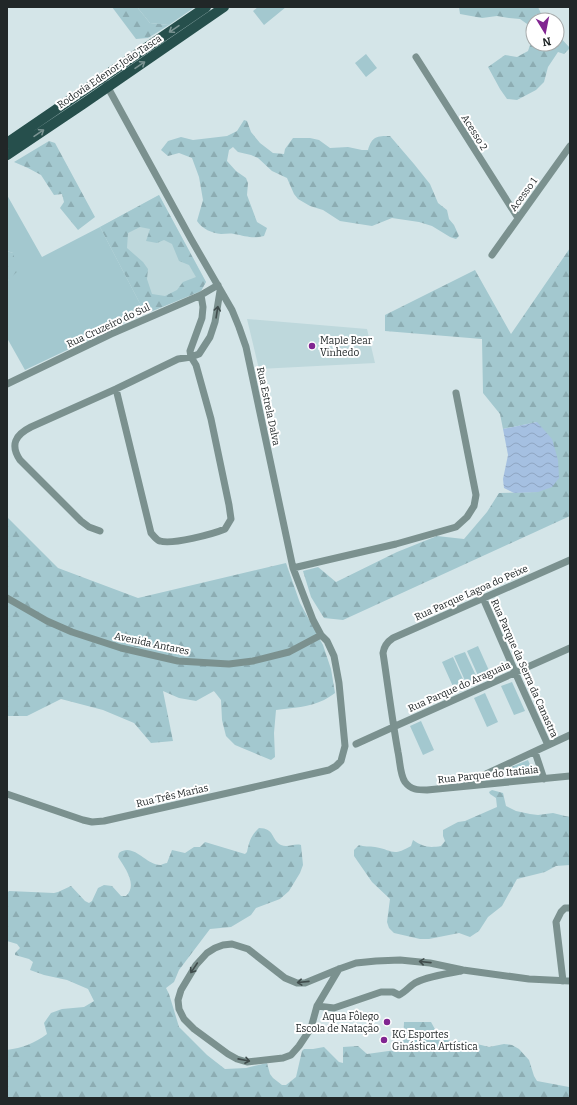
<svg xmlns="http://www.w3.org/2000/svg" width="577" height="1105" font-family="Bitter,serif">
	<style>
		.built { fill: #bed8dc }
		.green { fill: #a3c8cf }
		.forest { fill: url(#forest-firs); fill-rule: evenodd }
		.water { fill: url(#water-waves) }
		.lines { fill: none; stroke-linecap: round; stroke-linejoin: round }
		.minor { stroke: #7b918f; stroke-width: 7 }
		.primary { stroke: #264f4c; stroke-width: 10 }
		.oneway { stroke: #7d9594 }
		.oneway2 { stroke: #404c4c }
		.poi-dot { fill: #812591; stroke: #fff; stroke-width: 1.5 }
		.labels { text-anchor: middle; stroke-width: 4; stroke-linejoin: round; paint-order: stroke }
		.street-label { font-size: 10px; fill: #212728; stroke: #fff }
		.poi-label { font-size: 10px; fill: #212728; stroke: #fff; text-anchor: start }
	</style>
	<defs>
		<pattern id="forest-firs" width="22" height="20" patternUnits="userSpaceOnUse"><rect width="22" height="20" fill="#a3c8cf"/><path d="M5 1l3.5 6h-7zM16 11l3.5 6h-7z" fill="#8cacb2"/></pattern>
		<pattern id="water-waves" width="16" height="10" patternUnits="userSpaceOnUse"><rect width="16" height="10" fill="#a5c0e1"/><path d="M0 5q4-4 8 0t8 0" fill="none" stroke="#8ea5c1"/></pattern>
	</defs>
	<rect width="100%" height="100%" fill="#d4e5e8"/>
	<path class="built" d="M159,195L206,282L201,291L150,312L145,313L100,227Z
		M247,319L367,329L375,363L259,369Z"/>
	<path class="green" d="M137,7H195L169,25L150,23Z
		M258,7H286L264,25L253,11Z
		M366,54L377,68L366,77L355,63Z
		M7,195L42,257L100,227L145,313L25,370L7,338V281H8L13,253L7,251Z
		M478,646L491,675L480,680L467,651Z
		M465,652L478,680L467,685L454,656Z
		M453,657L466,686L455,691L442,662Z
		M512,682L525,711L514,715L501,686Z
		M485,693L498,722L487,727L474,698Z
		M421,721L434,750L423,755L410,726Z"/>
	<path class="forest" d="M112,7H137L150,23L169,25L148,38L136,39Z
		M459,7H538L544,20H533V44H557V34L570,48L564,54L558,52L548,67L544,82L536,90L517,100L507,99L500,89L488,67L505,55L517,57L528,51L532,39L530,26L520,19L509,18L497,16L482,18L460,14Z
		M244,120L247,121L251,132L260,143L273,153L284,154L285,149L293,138H310L319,140L330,148L348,147L362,150H368C372,136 377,136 390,136L414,164L430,184L438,203L447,210L449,219L454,225L459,236L456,239L450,237L432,226L419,222L392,218L372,226L340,221L323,210L310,206L298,199L294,194L287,178L272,171L258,158L251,155L238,152L233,147L229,150L227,161L236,171L246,178L248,183L247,195L257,222L267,228L264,236C252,239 246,236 234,234C230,233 225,234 221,234C212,233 202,229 197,221L203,200L199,177L192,158L179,153L168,156L161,150L168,141L181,137L193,140L227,136L237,131Z
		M49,141L55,143L95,217L78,230L60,208L64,202L62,194L54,195L41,175L28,168L14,162Z
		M159,195L206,282L201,291L150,312L145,313L100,227ZM140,227L150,229L146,241L157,243L164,240L172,244L179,261L189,265L196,277L183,282L177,290L165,296L152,294L147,279L148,269L143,262L127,248L128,233Z
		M570,248V516L343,620L324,618L311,597L303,571L318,567L336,582L397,552L437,536L464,539L487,512L499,493L538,492L537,422L503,429L500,414L483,393L482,339L385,331V315L475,270L511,334Z
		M7,251L13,253L18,271L7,281Z
		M7,517L58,568L138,598L286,563L300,603L323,645L331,669L335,693C332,695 328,698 324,700C310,707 292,708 276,710L274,733L275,757L271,760L235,745L226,736L222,720L221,700L214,691L196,701L179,698L163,691L173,741L151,743L134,723L103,710L61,699L27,716H7Z
		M528,760L534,774L485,778Z
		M492,790L503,793L506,806L516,811L530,814L538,815L553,813L565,816L570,817V865L556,866L545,872L517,879L502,906L488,917L479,931L470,937L459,933L429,939H420L394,933L389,928L387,922L390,899L372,882L354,856V850L359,845C364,847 369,846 375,847C393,850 392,857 411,846L413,840C423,847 429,848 441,846L445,841L443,836V830L458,822L465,821L497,807L496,798L490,794L489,792Z
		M259,828C275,828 271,840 281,845C288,848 294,843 301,845L303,865L300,873L289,891L280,899L256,908L251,915L231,927L210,929L179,970L174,982L166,988L169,994L173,1007L179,1027L207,1055L225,1069L246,1068L267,1063L270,1074L273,1078L282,1085H286L296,1077L302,1051L304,1049H313L324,1047L339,1062L343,1063V1047L358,1046L367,1054L403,1049L404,1022H431L436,1031L441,1037L446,1040L469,1042L489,1047L504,1044L512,1045L519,1049L529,1060L534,1076L537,1081L569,1087L570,1088V1098H7V1050C22,1048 35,1043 47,1034L44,1023L51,1013L62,1009L84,1007L94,1001L88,989L67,980L44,975L30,970L33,962L29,959L15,955V953L20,948L17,944L7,941V893L9,891L54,893L58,892L71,886L85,901L89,903L92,901L98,888L104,885L112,886L121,896H126C138,885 125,868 118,857L119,853C134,842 146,866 161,865C163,864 165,863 167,863L172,850L185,853L194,847H200L205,842L245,854L247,852C249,842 251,835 259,828Z"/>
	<path class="water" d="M537,422L552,439L558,460L559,478L552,487L538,492L514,493L504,488L503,479L508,455L503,429Z"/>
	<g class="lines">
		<path class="minor" d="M416,57L518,218
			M492,255L570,146
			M7,384L111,334L201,295L218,285
			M116,389L151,533C154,536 156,540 160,541C172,545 213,534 225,529L231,519L229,505L211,419L196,365L191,357L190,351L202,318L203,307L201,295
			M100,531L89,527L81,521L20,460C10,445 15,435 31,427L116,389L178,359L191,357L199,354L210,337L215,322L220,291
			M570,560L393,638C387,642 384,646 383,653C388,686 392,719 398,752C400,761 400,775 405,782C411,790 418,790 427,790L570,776
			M293,568L396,544L456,527L467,517L474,506L476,495L456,393
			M7,598L47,621L72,632L121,648L178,661L229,664L253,661L289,652L321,635
			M483,598L519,681L548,745
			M356,744L400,724L570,648
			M535,752L544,779
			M466,785L474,779L486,774L570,735
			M7,794L83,820L92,822L104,821L329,770L336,766L341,761L345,746L339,683L334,656L327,641L321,635L313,620L293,568L246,347L239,327L232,310L191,239L106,84
			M339,969L317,1006L311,1028L299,1046L291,1055L283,1058L247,1062L237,1059L228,1054L194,1029L184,1019L179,1009L178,1000L181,990L196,965L207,953L215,948L223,945L232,944L248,949L285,978L297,983H305L339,969L356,963L376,961L400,960L430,963L463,970L529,979L570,981
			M563,981L556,922L561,912L565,908H570
			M317,1006L334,1008L381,992H393L399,995C406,992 410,985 417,982C427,977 450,973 461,971"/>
		<path class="primary" d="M7,143L206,7
			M7,155L83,104L224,7"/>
	</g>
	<defs><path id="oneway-shaft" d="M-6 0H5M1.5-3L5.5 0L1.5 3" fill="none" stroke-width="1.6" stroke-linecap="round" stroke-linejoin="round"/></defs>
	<g class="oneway">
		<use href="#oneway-shaft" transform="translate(174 29) rotate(146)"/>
		<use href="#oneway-shaft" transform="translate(140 65) rotate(-34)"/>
		<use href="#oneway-shaft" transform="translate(39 133) rotate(-34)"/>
	</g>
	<g class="oneway2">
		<use href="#oneway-shaft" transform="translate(217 312) rotate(-81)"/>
		<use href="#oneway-shaft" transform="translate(425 962) rotate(-174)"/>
		<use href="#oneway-shaft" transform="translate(194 968) rotate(124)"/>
		<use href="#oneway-shaft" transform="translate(303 982) rotate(174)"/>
		<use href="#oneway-shaft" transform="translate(244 1060) rotate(11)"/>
	</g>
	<g class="poi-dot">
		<circle cx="312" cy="346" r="4"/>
		<circle cx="387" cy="1022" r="4"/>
		<circle cx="384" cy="1040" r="4"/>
	</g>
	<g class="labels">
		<g class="street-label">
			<text transform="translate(109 71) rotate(-34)" y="4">Rodovia Edenor João Tasca</text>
			<text transform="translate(475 132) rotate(58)" y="4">Acesso 2</text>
			<text transform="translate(523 194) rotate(-54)" y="4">Acesso 1</text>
			<text transform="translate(108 325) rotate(-25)" y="4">Rua Cruzeiro do Sul</text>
			<text transform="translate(269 406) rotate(78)" y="4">Rua Estrela Dalva</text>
			<text transform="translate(471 592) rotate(-24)" y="4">Rua Parque Lagoa do Peixe</text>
			<text transform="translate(152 643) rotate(12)" y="4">Avenida Antares</text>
			<text transform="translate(525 668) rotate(66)" y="4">Rua Parque da Serra da Canastra</text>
			<text transform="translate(459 686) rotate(-24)" y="4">Rua Parque do Araguaia</text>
			<text transform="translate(488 774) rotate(-6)" y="4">Rua Parque do Itatiaia</text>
			<text transform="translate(172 795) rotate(-13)" y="4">Rua Três Marias</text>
		</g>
		<g class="poi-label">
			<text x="320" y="344">Maple Bear<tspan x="320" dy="12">Vinhedo</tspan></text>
			<text x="379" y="1020" text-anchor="end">Aqua Fôlego<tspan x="379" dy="12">Escola de Natação</tspan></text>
			<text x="392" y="1038">KG Esportes<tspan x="392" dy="12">Ginástica Artística</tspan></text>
		</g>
	</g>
	<rect width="577" height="1105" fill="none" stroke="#212728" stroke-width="16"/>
	<g transform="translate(545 32) rotate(170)"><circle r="19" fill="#ffffff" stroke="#a6a9a9"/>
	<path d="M0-3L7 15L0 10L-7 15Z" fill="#812591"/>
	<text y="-6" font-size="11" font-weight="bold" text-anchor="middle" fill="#212728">N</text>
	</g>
</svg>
